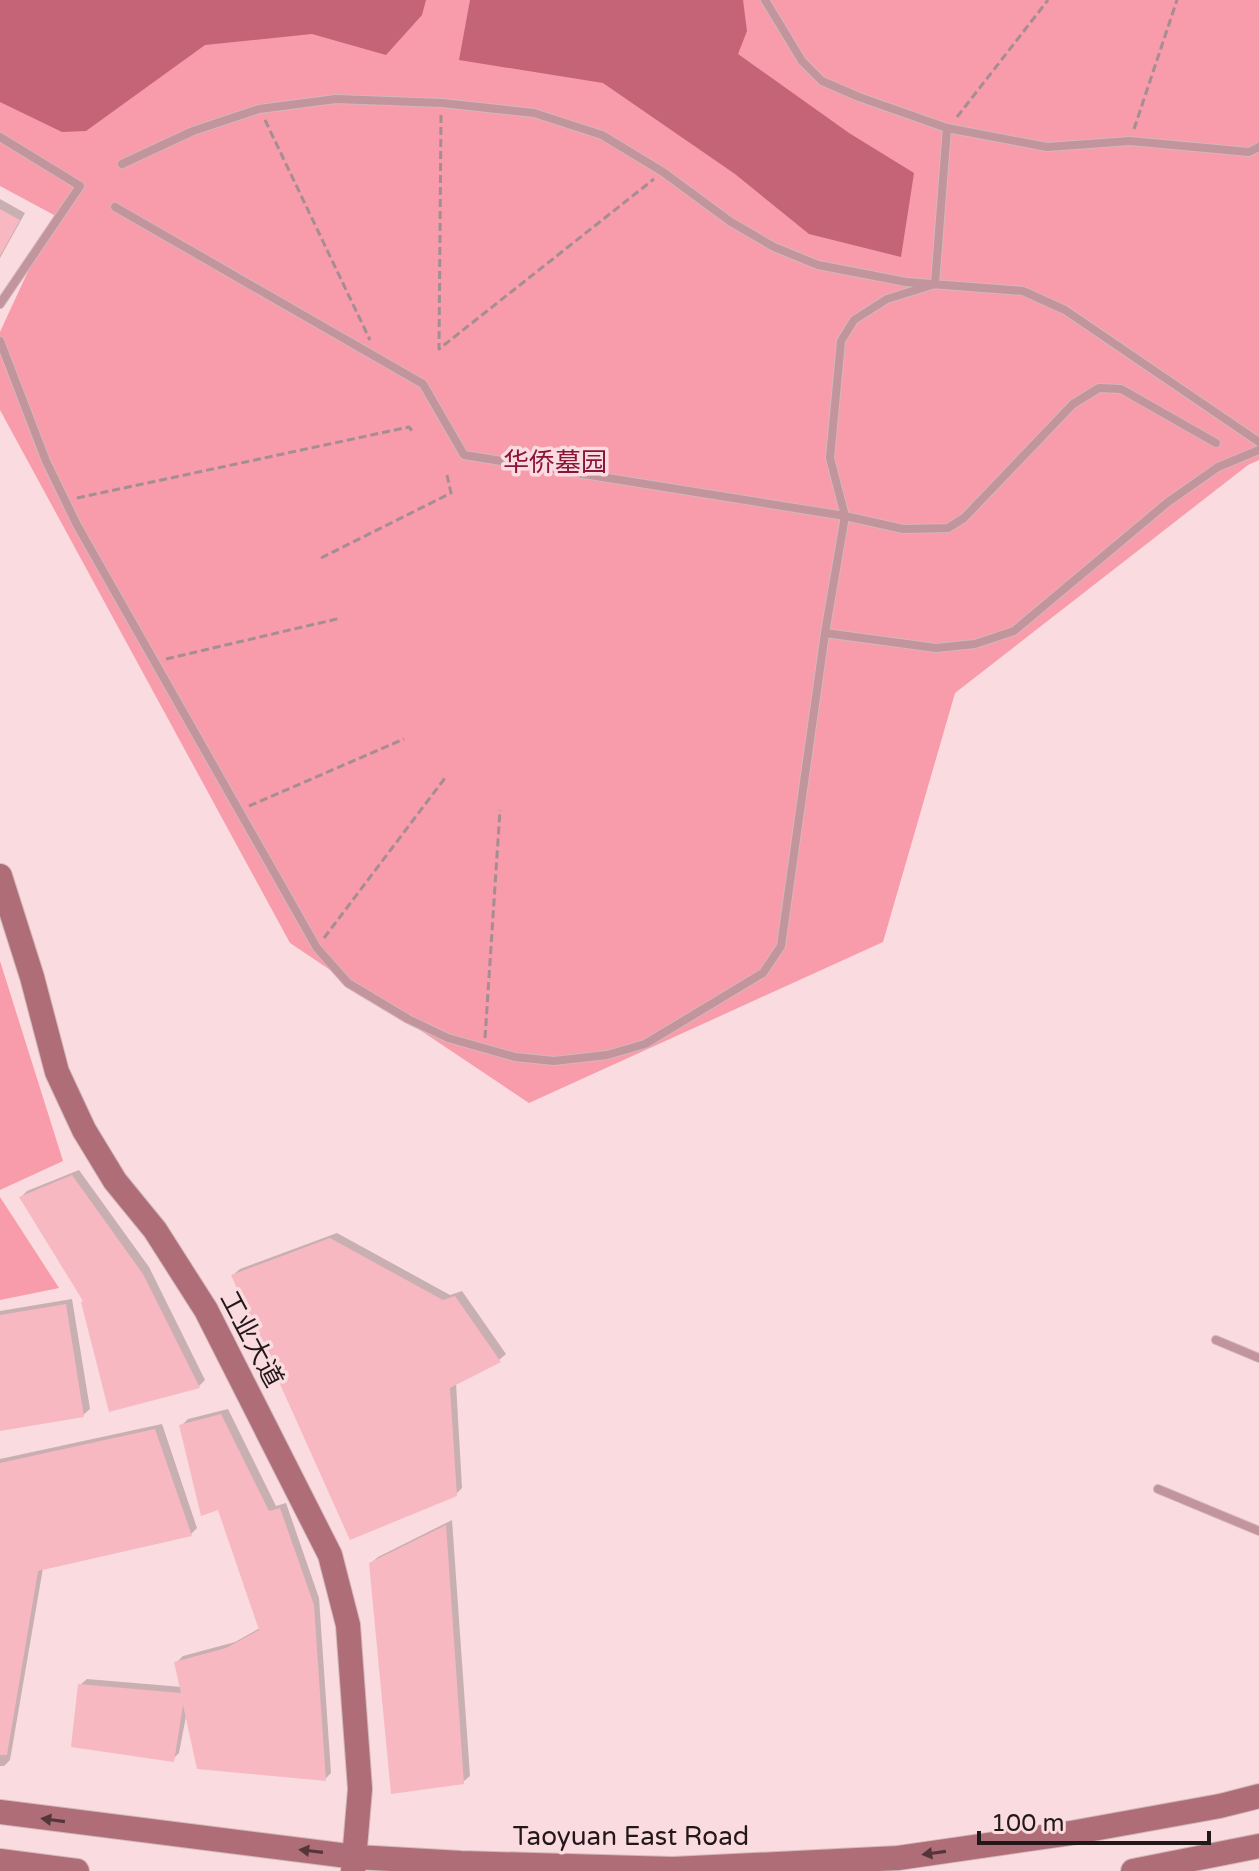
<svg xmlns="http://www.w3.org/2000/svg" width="1259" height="1871" font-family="'Varela Round','Noto Sans SC',sans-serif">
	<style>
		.green { fill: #f89bab }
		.water { fill: #c46476 }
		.shadow { fill: #0003 }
		.building { fill: #f7b8c1 }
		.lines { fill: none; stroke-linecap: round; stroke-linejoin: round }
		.lane-casing { stroke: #d3b8bb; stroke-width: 10 }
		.secondary-casing { stroke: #d3b8bb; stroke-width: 26 }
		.path { stroke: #a58e91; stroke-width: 3; stroke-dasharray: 8 4; stroke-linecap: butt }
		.lane { stroke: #c2949b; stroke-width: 8 }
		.secondary { stroke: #ae6d77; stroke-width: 24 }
		.oneway { fill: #54363a }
		.labels { text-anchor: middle; stroke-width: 7; stroke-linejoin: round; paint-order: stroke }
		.park-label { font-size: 26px; fill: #8b143a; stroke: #fadbdf }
		.street-label { font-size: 26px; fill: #231819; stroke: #fadbdf }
	</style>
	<rect width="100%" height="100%" fill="#fadbdf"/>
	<path class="green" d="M0,0H1259V460L1248,465L955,693L883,942L529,1103L290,943L0,410V332L54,215L0,186Z
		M0,961L63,1161L0,1190Z
		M0,1197L59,1288L0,1300Z"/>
	<path class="water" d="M0,0H426L422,15L386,55L312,34L205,45L86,131L62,132L0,102Z
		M470,0H743L747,31L738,54L849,133L914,173L901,257L809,234L735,174L603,83L459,60Z"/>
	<path class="shadow" d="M0,199L25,213L0,258Z
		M79,1170L149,1267L205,1380L199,1386L85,1301L21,1197L27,1191Z
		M337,1233L450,1295L462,1291L506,1354L499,1360L456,1383L462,1488L455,1495L233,1275L240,1269Z
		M72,1299L90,1409L83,1415L0,1429V1311Z
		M228,1409L276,1506L286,1503L319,1598L331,1773L325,1779L187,1711L179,1753L173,1759L80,1685L87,1679L182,1687L176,1663L183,1656L235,1642L260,1628L219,1507L181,1426L188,1419Z
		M162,1424L197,1528L191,1534L43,1568L10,1760L4,1766H0V1459Z
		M452,1520L470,1776L463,1782L371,1563L378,1557Z"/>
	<path class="building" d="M0,209L20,220L0,256Z
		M72,1175L143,1274L200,1388L109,1412L81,1302L83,1301L19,1197Z
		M330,1238L443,1300L455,1296L501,1362L450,1388L457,1496L350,1540L231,1275Z
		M66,1304L84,1417L0,1431V1315Z
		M221,1414L269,1511L280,1508L314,1605L326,1781L197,1769L183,1705L174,1762L71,1747L78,1684L181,1693L174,1662L226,1648L259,1630L218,1510L201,1516L179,1425Z
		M155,1429L192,1536L38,1571L7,1755H0V1463Z
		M446,1525L464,1784L391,1794L369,1563Z"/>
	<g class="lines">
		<defs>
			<path id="lane" d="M765,0L802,61L822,81L859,97L947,128L1047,147L1130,141L1249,152L1259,147
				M0,137L80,186L0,304
				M122,164L193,131L259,109L336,99L442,103L534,113L602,135L663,172L731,222L774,247L818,265L906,282L1023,291L1065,310L1259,442
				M115,207L423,384L464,455L845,516L903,529L948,528L964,518L1073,404L1099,388L1121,389L1216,443
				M0,341L46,461L77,525L317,948L348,983L408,1019L448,1038L515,1057L554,1061L607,1055L645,1044L763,973L781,946L825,633L845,516L830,458L841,341L854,320L887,299L935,284L947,128
				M825,633L936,648L975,644L1014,631L1168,502L1218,467L1259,450
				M1216,1340L1259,1358
				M1158,1489L1259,1531"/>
			<path id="secondary" d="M0,876L32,977L57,1072L84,1130L115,1181L155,1230L206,1310L330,1555L348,1625L360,1789L353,1871
				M0,1812L356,1857L461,1863L673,1869L898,1858L1071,1833L1220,1806L1259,1796
				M0,1861L77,1871
				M1133,1871L1259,1846"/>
		</defs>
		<use href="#lane" class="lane-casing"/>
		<use href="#secondary" class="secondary-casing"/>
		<path class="path" d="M441,115L439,349L654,179
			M957,117L1048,0
			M265,120L370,340
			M1134,129L1177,0
			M77,498L409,427L414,433
			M321,558L451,493L447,475
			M166,659L341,618
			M249,806L404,739
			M324,938L445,778
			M485,1038L500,810"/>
		<use href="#lane" class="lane"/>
		<use href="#secondary" class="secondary"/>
	</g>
	<defs><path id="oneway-solid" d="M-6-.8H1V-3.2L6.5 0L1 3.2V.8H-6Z" transform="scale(2)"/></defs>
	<g class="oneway">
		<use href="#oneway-solid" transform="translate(53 1820) rotate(-172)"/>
		<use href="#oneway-solid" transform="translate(311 1851) rotate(-173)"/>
		<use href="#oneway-solid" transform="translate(934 1853) rotate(172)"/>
	</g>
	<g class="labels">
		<g class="park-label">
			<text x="555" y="471">华侨墓园</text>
		</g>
		<g class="street-label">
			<text transform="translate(252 1339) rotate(62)" y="9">工业大道</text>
			<text x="631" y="1845">Taoyuan East Road</text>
		</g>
	</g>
	<path d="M979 1831v12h230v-12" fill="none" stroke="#231819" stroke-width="4"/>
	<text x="991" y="1831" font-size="24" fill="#231819" stroke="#fadbdf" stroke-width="6" paint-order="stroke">100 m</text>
</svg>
